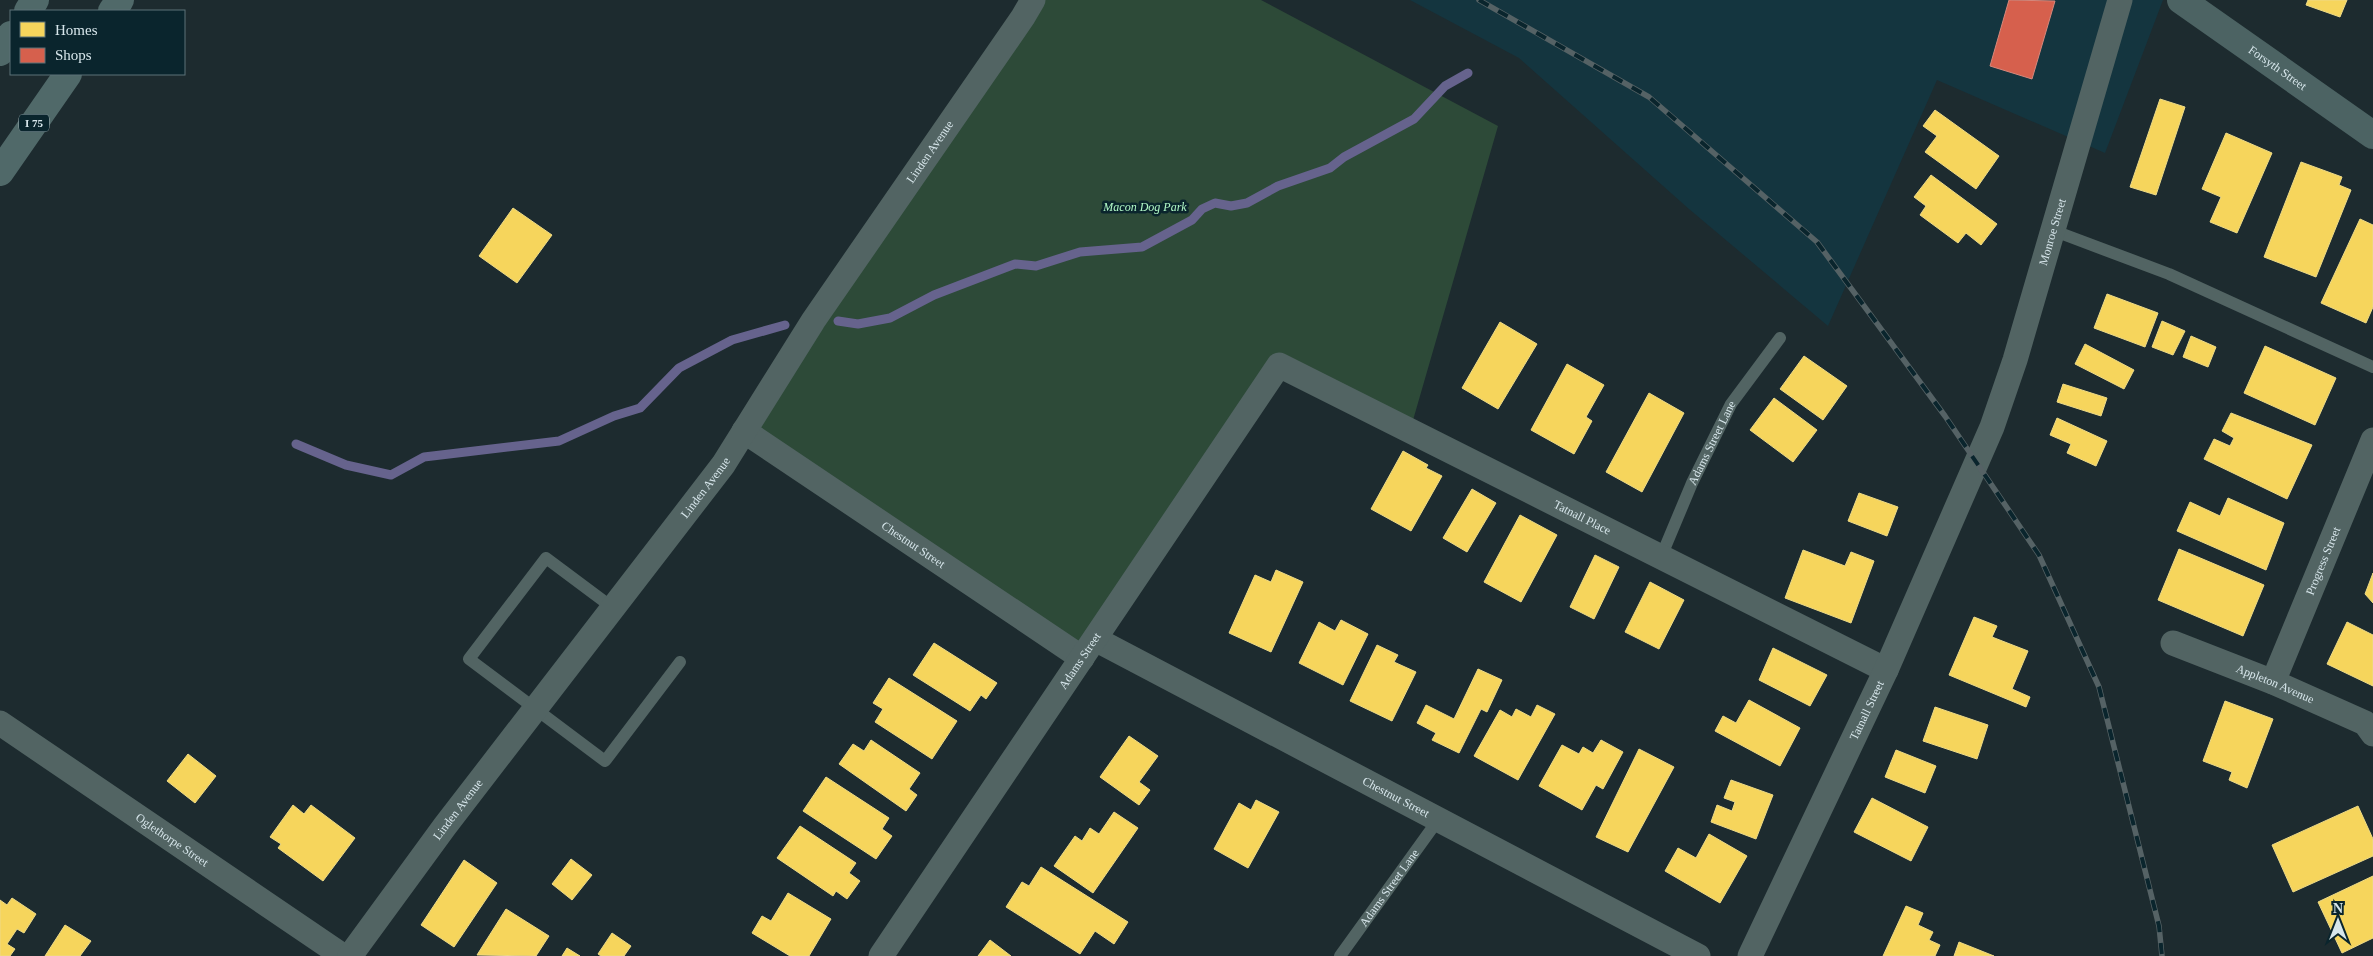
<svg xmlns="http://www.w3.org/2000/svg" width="2373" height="956" font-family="Georgia,serif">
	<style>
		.built { fill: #14353f }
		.green { fill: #2d4a38 }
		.homes { fill: #f6d55c; stroke: #edda87 }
		.shops { fill: #d6604d; stroke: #d6887c }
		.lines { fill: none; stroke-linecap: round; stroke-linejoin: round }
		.stream { stroke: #66638d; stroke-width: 9 }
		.lane { stroke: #526463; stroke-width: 12 }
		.street { stroke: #526463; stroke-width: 25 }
		.primary { stroke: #4c6363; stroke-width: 28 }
		.highway { stroke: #506969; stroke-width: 28 }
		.rail-casing { stroke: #556265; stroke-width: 5.5 }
		.rail { stroke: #0a252d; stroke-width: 4; stroke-dasharray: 11; stroke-linecap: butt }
		.labels { text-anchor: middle; stroke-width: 5; stroke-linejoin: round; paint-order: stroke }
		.shield { fill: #0a252d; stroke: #9aacb2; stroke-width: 1 }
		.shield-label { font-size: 11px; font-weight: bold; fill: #d7e6eb }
		.street-label { font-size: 12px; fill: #d7e6eb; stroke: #0a252d }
		.park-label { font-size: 12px; font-style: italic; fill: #b1f8c6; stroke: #0a252d }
	</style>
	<rect width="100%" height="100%" fill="#1d2b2f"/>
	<path class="built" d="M1410,0H2163L2105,153L1937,80L1828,326L1689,209L1519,58Z"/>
	<path class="green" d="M1037,0H1261L1498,126L1409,434L1276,365L1083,658L747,431Z"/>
	<path class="homes" d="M2308,0H2347L2340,17L2306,5Z
		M2160,99L2185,107L2156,195L2130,187Z
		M1935,110L1999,156L1976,189L1925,152L1937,136L1923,126Z
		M2226,133L2272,153L2237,233L2210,222L2221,197L2202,189Z
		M2301,162L2342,177L2339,185L2351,190L2316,277L2264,257Z
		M1931,175L1997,224L1981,245L1966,233L1958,243L1920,215L1926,206L1914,197Z
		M513,208L552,235L517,283L479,256Z
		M2360,219L2373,225V307L2366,323L2321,303Z
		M2107,294L2158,313L2145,347L2094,328Z
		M2162,321L2185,331L2173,355L2152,347Z
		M1500,322L1537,344L1498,409L1462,388Z
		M2191,336L2216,347L2208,367L2183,357Z
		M2085,344L2134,370L2124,389L2075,364Z
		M2265,346L2336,378L2315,425L2244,393Z
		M1804,356L1847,386L1823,420L1780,389Z
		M1567,364L1604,385L1586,417L1592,421L1574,454L1531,430Z
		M2063,384L2107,398L2101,416L2057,402Z
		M1649,393L1684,413L1642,492L1606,472Z
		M1774,398L1817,430L1793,462L1750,430Z
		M2231,413L2312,445L2287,499L2204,459L2214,439L2230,446L2234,438L2222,431Z
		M2057,418L2107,441L2096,466L2067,453L2071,444L2050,435Z
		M1403,451L1428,465L1426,468L1442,476L1411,531L1371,509Z
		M1472,489L1496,503L1467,552L1443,538Z
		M1859,493L1898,507L1887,536L1848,521Z
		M2228,498L2284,523L2266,570L2177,531L2190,502L2220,516Z
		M1520,515L1557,535L1521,602L1484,582Z
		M2179,549L2264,585L2243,636L2158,600Z
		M1803,550L1845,566L1851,552L1874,561L1851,623L1785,598Z
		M1595,555L1619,567L1594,619L1570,607Z
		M1276,570L1303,582L1271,652L1229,633L1255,575L1271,582Z
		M2373,573V603L2365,594Z
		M1650,582L1684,600L1659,649L1625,632Z
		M1974,617L1997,626L1992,637L2028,651L2012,689L2030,697L2026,707L1949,675Z
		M1341,620L1368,634L1343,685L1299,663L1319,622L1335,631Z
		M2347,622L2373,635V686L2327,664Z
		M934,643L997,683L986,699L981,695L970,711L913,675Z
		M1377,645L1398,655L1394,662L1416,672L1392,721L1350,701Z
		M1773,648L1827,675L1810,706L1759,680Z
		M1478,669L1502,680L1487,712L1481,709L1459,753L1432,740L1436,733L1417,723L1426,705L1454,719Z
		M889,678L957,721L932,759L875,722L883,709L873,703Z
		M1749,700L1800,728L1780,766L1715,731L1723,716L1736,723Z
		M2225,701L2273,719L2247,788L2229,780L2232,772L2203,761Z
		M1537,705L1555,714L1518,780L1474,756L1500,710L1512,717L1516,709L1531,717Z
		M1935,707L1988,725L1977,759L1923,741Z
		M1129,736L1158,756L1139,782L1150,790L1139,805L1100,777Z
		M871,740L920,773L909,789L917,795L906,811L839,764L853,744L864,751Z
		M1601,740L1623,752L1603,789L1596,785L1582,810L1539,786L1562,745L1579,754L1583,747L1593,753Z
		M1639,749L1674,767L1628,852L1596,837Z
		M1896,750L1936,766L1925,793L1885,777Z
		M188,754L216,776L195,803L167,781Z
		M826,777L889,818L882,829L892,836L876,859L803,811Z
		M1731,780L1773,795L1756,839L1711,822L1717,805L1732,811L1735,802L1724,798Z
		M1872,798L1928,827L1911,861L1854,832Z
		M1256,800L1279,812L1248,868L1214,849L1239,803L1251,810Z
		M293,805L304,814L311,805L355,838L323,881L278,848L281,844L270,837Z
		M2358,806L2373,839V856L2293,892L2272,845Z
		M1114,812L1138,828L1093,893L1054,866L1075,836L1082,841L1090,828L1099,834Z
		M800,826L856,863L849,873L860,881L847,899L836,891L833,896L777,858Z
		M1709,834L1747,856L1720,903L1665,871L1678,848L1696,858Z
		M571,859L592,875L572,900L552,884Z
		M464,860L497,883L454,947L421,925Z
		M1041,867L1128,922L1114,944L1095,931L1080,954L1006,907L1022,882L1029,886Z
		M2373,876V938L2342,953L2318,902Z
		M788,893L831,919L809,956H790L752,933L762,916L771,921Z
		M12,898L36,914L24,933L17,929L7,944L15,949L10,956H0V900L7,905Z
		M1906,906L1923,913L1918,925L1933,932L1929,940L1940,945L1935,956H1883Z
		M506,909L549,936L536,956L477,955Z
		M65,925L91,941L80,956H45Z
		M612,933L631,946L624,956H601L598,954Z
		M990,940L1011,956H978Z
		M1959,942L1994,956H1954Z
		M567,948L580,956H562Z"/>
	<path class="shops" d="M2009,0L2055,1L2032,79L1990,66Z"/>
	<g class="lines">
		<path class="stream" d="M838,321L858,324L890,318L934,295L1015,264L1036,266L1080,252L1142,247L1192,220L1202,209L1215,203L1231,206L1247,203L1278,186L1330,168L1344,157L1414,119L1445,86L1468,73
			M296,444L346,465L391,475L424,457L559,441L614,416L640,408L679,368L732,340L785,325"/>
		<g class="lane">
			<path d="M2052,230L2169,274L2373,367"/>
			<path id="s1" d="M1661,557L1692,483L1731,404L1780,338"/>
			<path d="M613,608L546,558L469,659L605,761L680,662"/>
			<path id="s2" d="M1340,956L1438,820"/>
		</g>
		<g class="street">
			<path id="s3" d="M744,431L1082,658"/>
			<path id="s4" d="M1095,639L1698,956"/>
			<path id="s5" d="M2173,643L2273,682L2365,723L2373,734"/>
			<path id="s6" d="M2273,682L2373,440"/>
			<path id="s7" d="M0,723L343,956"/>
			<path id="s8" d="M350,956L445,826L723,465L813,321L1023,17L1033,0"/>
			<path id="s9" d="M881,956L1279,365L1886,670"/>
			<path id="s10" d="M1750,956L1886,670L1992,427L2015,360L2120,0"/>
		</g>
		<path class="primary" id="s11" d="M2181,0L2373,135"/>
		<path class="highway" d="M28,11L35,0
			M112,11L120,0
			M0,52L11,35
			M0,172L68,74"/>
		<defs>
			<path id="rail" d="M1479,0L1649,97L1817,242L1945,416L2039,555L2099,687L2159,926L2162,956"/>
		</defs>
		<use href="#rail" class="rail-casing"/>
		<use href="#rail" class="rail"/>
	</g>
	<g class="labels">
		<rect class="shield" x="19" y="114.5" width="30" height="17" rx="4"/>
		<g class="shield-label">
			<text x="34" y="127">I 75</text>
		</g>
		<g class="street-label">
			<text dy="4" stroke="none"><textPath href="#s11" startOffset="118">Forsyth Street</textPath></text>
			<text dy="4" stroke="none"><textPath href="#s8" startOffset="992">Linden Avenue</textPath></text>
			<text dy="4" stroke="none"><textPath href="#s10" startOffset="786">Monroe Street</textPath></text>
			<text dy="4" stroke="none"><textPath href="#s1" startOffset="125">Adams Street Lane</textPath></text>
			<text dy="4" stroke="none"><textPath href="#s8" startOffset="588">Linden Avenue</textPath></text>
			<text dy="4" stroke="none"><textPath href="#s9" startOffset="1052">Tatnall Place</textPath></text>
			<text dy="4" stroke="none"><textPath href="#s3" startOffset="204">Chestnut Street</textPath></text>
			<text dy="4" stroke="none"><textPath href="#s6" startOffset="131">Progress Street</textPath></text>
			<text dy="4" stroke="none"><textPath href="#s9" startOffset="356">Adams Street</textPath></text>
			<text dy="4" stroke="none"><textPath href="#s5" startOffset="110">Appleton Avenue</textPath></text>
			<text dy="4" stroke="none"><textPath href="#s10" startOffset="272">Tatnall Street</textPath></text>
			<text dy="4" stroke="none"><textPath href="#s4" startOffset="340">Chestnut Street</textPath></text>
			<text dy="4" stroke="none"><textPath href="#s8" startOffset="182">Linden Avenue</textPath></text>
			<text dy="4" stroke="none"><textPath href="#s7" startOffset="208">Oglethorpe Street</textPath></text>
			<text dy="4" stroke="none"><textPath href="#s2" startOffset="84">Adams Street Lane</textPath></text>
		</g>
		<g class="park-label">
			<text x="1145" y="211">Macon Dog Park</text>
		</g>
	</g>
	<rect x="10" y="10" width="175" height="65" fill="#0a252d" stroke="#5c7279"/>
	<rect x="20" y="22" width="25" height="15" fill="#f6d55c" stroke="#5c7279"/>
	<text x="55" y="35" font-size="15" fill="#d7e6eb">Homes</text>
	<rect x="20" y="48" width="25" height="15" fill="#d6604d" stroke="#5c7279"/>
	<text x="55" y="60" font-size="15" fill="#d7e6eb">Shops</text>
	<g transform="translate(2338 921)" stroke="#0a252d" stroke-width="4" paint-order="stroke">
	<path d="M0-4L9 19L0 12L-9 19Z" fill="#d7e6eb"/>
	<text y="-8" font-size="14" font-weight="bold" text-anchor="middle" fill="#d7e6eb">N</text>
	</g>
</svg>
